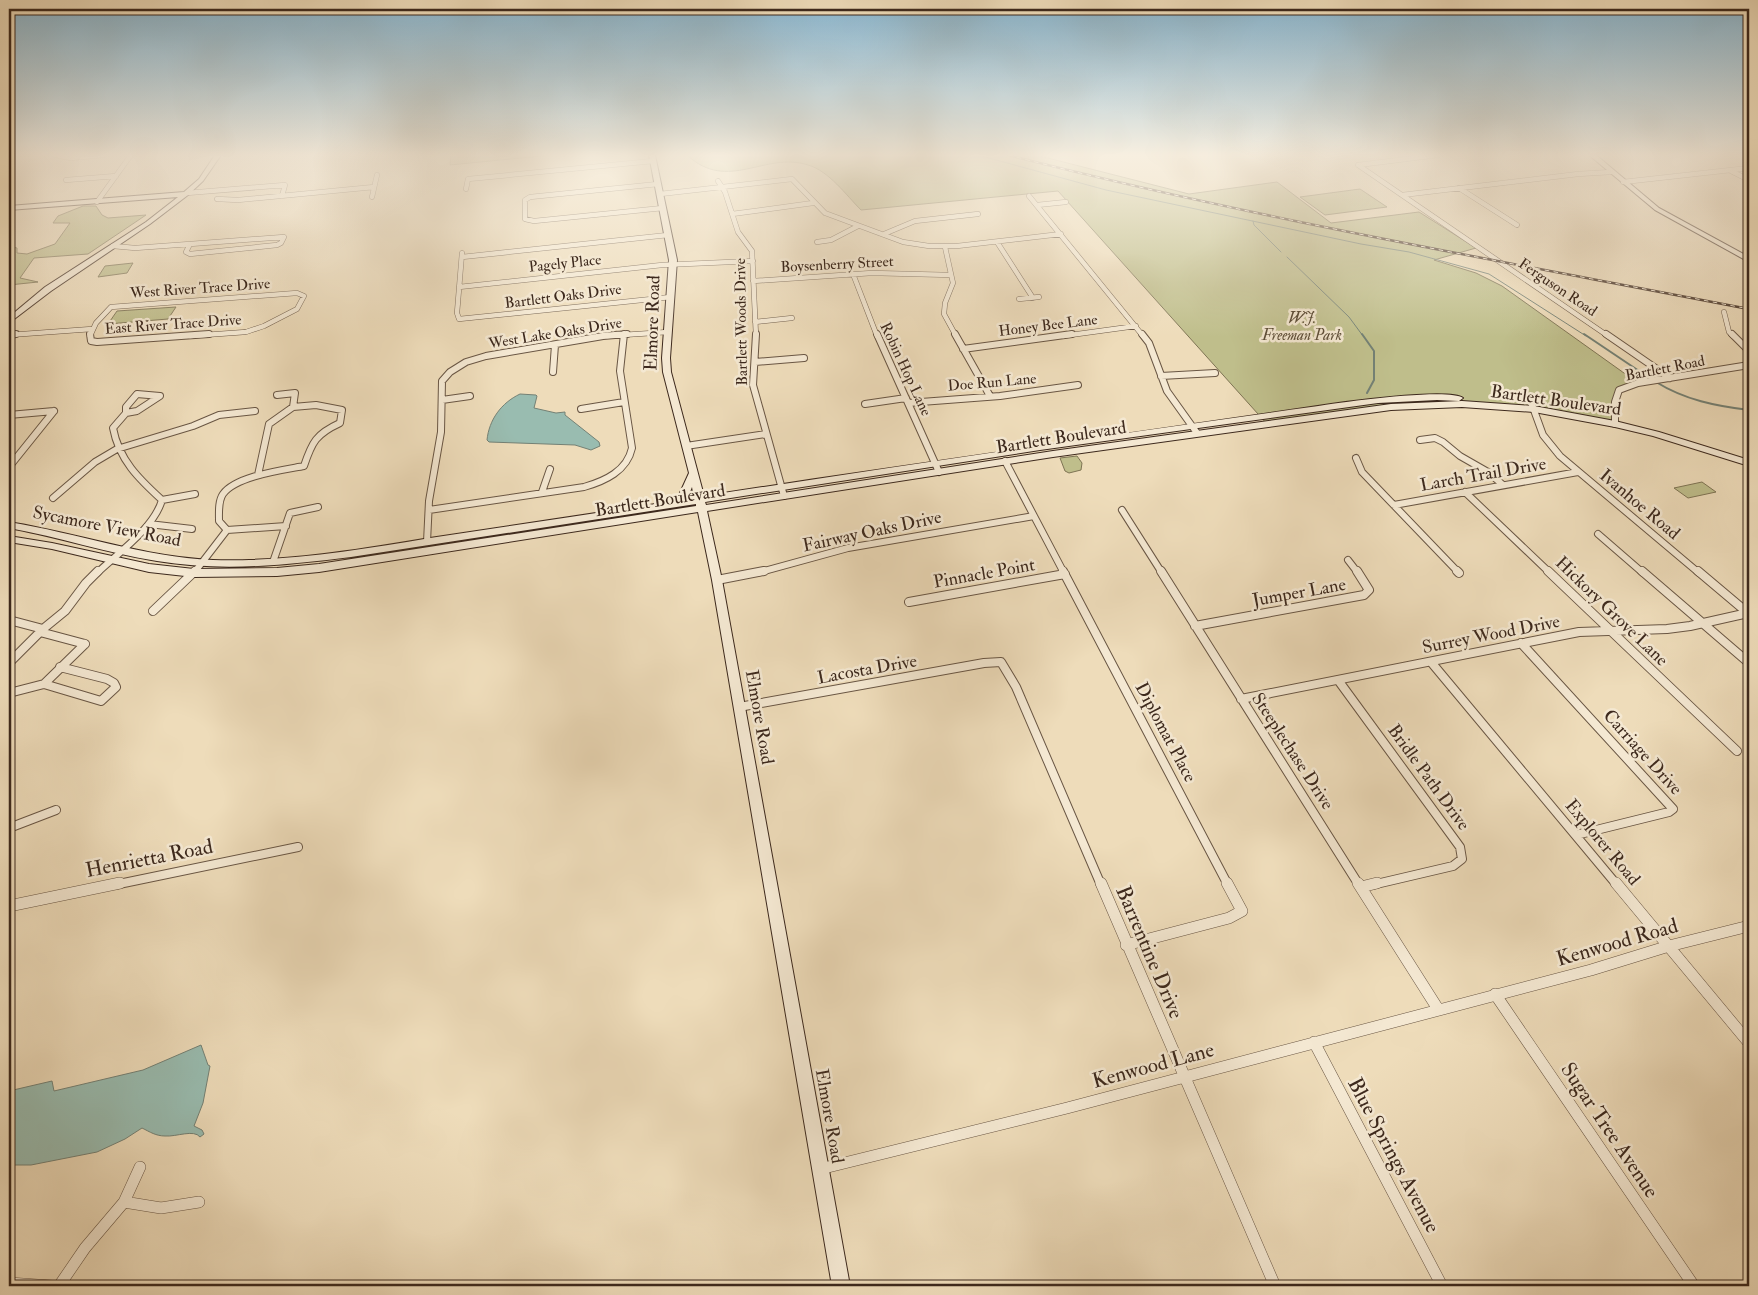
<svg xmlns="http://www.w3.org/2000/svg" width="1758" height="1295" font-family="'IM FELL Double Pica',serif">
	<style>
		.green { fill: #bfbe8b; stroke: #7e7454 }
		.water { fill: #99bcb0; stroke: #748175 }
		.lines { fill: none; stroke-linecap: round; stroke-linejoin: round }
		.stream-far1 { stroke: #748175; stroke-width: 1 }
		.stream { stroke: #748175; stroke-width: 2 }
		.street-far3-casing { stroke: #695644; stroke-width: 5.5 }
		.street-far2-casing { stroke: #695644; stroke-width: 8 }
		.street-far1-casing { stroke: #695644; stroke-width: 10 }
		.street-casing { stroke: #695644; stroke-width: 12 }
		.secondary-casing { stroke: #3d291d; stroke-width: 2 }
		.street-far3 { stroke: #f4e8d2; stroke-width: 4.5 }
		.street-far2 { stroke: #f4e8d2; stroke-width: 6 }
		.street-far1 { stroke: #f4e8d2; stroke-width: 8 }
		.street { stroke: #f4e8d2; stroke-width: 11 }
		.secondary { fill: #f4e8d2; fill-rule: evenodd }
		.rail-casing { stroke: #3d291d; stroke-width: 2.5 }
		.rail { stroke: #f4e8d2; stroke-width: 1; stroke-dasharray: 4.5; stroke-linecap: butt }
		.labels { text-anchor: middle; stroke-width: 5; stroke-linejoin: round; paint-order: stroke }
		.far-street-label { font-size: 15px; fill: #3d291d; stroke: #f4e8d2 }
		.far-park-label { font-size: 15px; font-style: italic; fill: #5e4e38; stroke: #f4e8d2 }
		.street-label { font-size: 18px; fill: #3d291d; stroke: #f4e8d2 }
		.near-street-label { font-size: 21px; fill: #3d291d; stroke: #f4e8d2 }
	</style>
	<rect width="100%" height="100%" fill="#eedcba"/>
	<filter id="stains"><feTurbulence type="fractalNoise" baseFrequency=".004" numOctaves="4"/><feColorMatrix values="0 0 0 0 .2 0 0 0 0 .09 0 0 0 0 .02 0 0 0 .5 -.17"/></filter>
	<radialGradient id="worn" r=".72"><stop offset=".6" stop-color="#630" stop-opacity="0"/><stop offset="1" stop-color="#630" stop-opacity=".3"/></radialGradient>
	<path class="green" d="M451,155H551L450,165Z
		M687,155H1036L1189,194L1277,182L1331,223L1419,212L1476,248L1434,260L1476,273L1502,286L1638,383L1619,390L1615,424L1534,409L1430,405L1267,424L1058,191L861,210C846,195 829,171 808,165C765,151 728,193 687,155Z
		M1360,189L1387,207L1325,215L1300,197Z
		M83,206H96L102,215L108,218L146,215L88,254L34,258L20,278L38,282L9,285V246L17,248V253L27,254L55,244L70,223H53L58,216Z
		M133,263L127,273L98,277L105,266Z
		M176,307L168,319L108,324L117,311Z
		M1077,456L1082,463L1081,470L1069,473L1065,471L1060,458Z
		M1702,482L1716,492L1688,498L1674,488Z"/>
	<path class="water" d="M520,394L536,395L537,396L534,408L556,413L565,412V415L599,442L600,446L591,450L575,445L489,442L487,440C489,420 501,403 520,394Z
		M201,1045L208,1065L210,1066L203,1103L194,1126L202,1130L204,1134L200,1137C194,1129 176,1137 165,1136C156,1136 150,1132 142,1128L125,1139L97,1152L31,1165H9V1091L52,1081L54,1091L143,1070Z"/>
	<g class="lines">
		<path class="stream-far1" d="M978,155L1106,190L1361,244L1409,252L1489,274L1586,336
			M1253,221L1254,225L1281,252
			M1287,257L1349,317L1363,336"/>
		<path class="stream" d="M1362,334L1374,351V380L1367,393
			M1584,334L1651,379
			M1656,382C1685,400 1716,406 1749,410"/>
		<defs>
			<path id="street-far3" d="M55,155L71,158L104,155
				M1358,165L1608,336
				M1358,165L1438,155
				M1731,171L1749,180
				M66,180L116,176
				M718,181L725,192L738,232L752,251L756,336
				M1623,182L1749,168
				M658,184L530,197L525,200V219L534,221L663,208
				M1459,188L1517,225
				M466,189L468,179L653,161
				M187,193L285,185L282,196
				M660,194L792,179L825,213L903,242L929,246H957L1061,234
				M1402,195L1578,174L1611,172
				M1029,196L1143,336
				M372,197L377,175
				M217,199L238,200L374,187
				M97,202L131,155
				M1037,205L1066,202
				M732,214L813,203
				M884,234L915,221L978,214
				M284,237L281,243L277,245L190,254L186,252L190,244Z
				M817,242L831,240L858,226
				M997,242L1033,298
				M113,246L135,248L190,244
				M945,247L953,283L945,303L944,314L956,336
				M462,253L457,313L459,319L671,297
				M462,257L668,235
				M853,274L877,336
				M753,281L872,273L951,275
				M459,287L662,265L753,261
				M1019,299L1039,297
				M1724,312L1729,332L1733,336
				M755,322L792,318
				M9,335L92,329
				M90,336L96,323L111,307L297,293L304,296L297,309L264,326L246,332L190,336
				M607,336L668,332
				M1063,336L1136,326"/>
			<path id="street-far2" d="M90,334L91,341L97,342L209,334
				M756,334L753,385L784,496
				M877,334L939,472
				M955,334L990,396
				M1142,334L1149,343L1167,391L1197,433
				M1606,334L1670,378
				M1732,334L1749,351
				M9,335L16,334
				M963,349L1072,334
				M755,362L804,358
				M553,372L555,345
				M1161,376L1215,373
				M137,394L160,396L137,411L126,413V407Z
				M277,395L295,393L293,407
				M442,400L470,396
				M1531,402L1543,435L1560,456L1699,573
				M908,403L1000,396L1078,385
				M865,404L906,398
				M581,409L624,402
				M9,415L54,411
				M1615,424V402L1619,390L1638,383L1749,365
				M1420,440L1435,438L1443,442L1460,456L1488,472L1503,485
				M686,446L766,434
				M1356,458L1362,472L1459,573
				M1005,461L1064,573
				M9,467L54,411
				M542,492L550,469
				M1465,492L1550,573
				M53,498L95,462L117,449L193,426L219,415L255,411
				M162,500L195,494
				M1394,505L1578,472
				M429,510L584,487C605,481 627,471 632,448L620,371L624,334
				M1122,510L1162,573
				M149,524L192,529
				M227,530L286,526
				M1598,534L1643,573
				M427,542L429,501L441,432L442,381L450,372L466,362L486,356L603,336L627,334
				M1348,560L1358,573
				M273,562L290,513L318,507
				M97,573C118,553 154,528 162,500C139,479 119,460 113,428L126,413
				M194,573L227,530L219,521C219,513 218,501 223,494C236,476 283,470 304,466C312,442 316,434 340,423L342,410L316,405L293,407L269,424L258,475
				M757,573L848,548L1034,516"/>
			<path id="street-far1" d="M1063,571L1228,885
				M1161,571L1359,885
				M1457,571L1459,573
				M1548,571L1737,751
				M1642,571L1749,663
				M1698,571L1749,614
				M717,580L764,571
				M909,602L1065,574
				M153,611L195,571
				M9,620L43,629
				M1195,626L1364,595L1369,590L1357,571
				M40,632L85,644
				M1521,643L1673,809L1669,812L1576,835
				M1431,662L1617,885
				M9,663L43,629L65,611L86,583L98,571
				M1338,680L1460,847L1462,859L1453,866L1372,885
				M44,684L85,644
				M9,693L44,684L101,701L116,687L114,683L107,679L60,667
				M1241,699L1579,632L1667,629L1690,626L1748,613
				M739,707L984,663L1001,662L1016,687L1101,885
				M9,828L56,810
				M114,885L298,847"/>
			<path id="street" d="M1101,883L1275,1286
				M1358,883L1438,1009
				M1616,883L1749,1043
				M1361,887L1377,883
				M9,906L120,883
				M1126,945L1229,918L1242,911L1227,883
				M1495,994L1694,1286
				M1314,1042L1442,1286
				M820,1169L1067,1108L1591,970L1669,946L1749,926
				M124,1202L161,1208L199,1202
				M9,1283L52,1286
				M59,1286L85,1248L124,1202L140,1167"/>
			<path id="secondary" d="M215,155H221L203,181L188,195L150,224L51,291L9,323V317L45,287L146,222L178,197L9,210V206L184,192L199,179Z
				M649,155H655L677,260L670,358L671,372L704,496C906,465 1108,435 1311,407C1335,403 1449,387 1463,398L1459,401L1437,400L1378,403L1040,450L705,502L706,505L1053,451L1391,404L1462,401L1534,406L1615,421L1659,432L1749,460V466L1653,436L1615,427L1534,412L1462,407L1391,410L1053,457L707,511L722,580L850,1286H832L712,580L698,512L319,572L277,576L194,577L149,572L52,549L9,542V536L52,543L149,564L194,569L277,568L319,564L696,506V504L351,557C287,565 222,572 157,561C107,553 59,537 9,528V522C77,533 143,557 213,560C286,562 359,550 430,538C510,526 589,514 669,502L679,495L689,473L663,372L662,358L669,260ZM692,487L694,498L687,499Z
				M1589,155H1596L1659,208L1749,257V262L1655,210Z"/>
		</defs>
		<use href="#street-far3" class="street-far3-casing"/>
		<use href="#street-far2" class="street-far2-casing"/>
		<use href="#street-far1" class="street-far1-casing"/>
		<use href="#street" class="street-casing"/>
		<use href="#secondary" class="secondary-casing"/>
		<use href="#street-far3" class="street-far3"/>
		<use href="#street-far2" class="street-far2"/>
		<use href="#street-far1" class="street-far1"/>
		<use href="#street" class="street"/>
		<use href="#secondary" class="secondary"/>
		<defs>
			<path id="rail" d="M1008,155C1252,218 1502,261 1749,309"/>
		</defs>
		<use href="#rail" class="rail-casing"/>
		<use href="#rail" class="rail"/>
	</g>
	<linearGradient id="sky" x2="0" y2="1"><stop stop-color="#88b7d2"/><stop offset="0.46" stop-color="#f7efe0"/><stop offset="1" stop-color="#f7efe0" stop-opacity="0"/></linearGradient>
	<rect width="1758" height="337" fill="url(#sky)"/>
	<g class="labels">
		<g class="far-street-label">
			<text transform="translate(565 263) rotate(-6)" y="5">Pagely Place</text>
			<text transform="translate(837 264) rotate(-3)" y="5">Boysenberry Street</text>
			<text transform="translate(1558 287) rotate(34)" y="5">Ferguson Road</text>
			<text transform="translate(200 288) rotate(-4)" y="5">West River Trace Drive</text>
			<text transform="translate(563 296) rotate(-7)" y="5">Bartlett Oaks Drive</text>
			<text transform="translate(741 322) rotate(-91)" y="5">Bartlett Woods Drive</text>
			<text transform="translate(173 324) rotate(-4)" y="5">East River Trace Drive</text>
			<text transform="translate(1048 325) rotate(-7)" y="5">Honey Bee Lane</text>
			<text transform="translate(555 333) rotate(-9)" y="5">West Lake Oaks Drive</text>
			<text transform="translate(1665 368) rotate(-11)" y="5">Bartlett Road</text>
			<text transform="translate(906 369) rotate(65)" y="5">Robin Hop Lane</text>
			<text transform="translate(992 382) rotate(-5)" y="5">Doe Run Lane</text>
		</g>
		<g class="far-park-label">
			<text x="1302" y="323">W.J.<tspan x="1302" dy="17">Freeman Park</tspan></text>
		</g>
		<g class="street-label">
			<text transform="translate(652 323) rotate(-88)" y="6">Elmore Road</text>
			<text transform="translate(1556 400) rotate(8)" y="6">Bartlett Boulevard</text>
			<text transform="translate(1061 437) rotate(-9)" y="6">Bartlett Boulevard</text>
			<text transform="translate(1483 474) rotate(-10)" y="6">Larch Trail Drive</text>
			<text transform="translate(660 500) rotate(-9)" y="6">Bartlett Boulevard</text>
			<text transform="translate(1640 504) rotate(40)" y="6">Ivanhoe Road</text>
			<text transform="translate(107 526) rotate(11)" y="6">Sycamore View Road</text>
			<text transform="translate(872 531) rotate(-12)" y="6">Fairway Oaks Drive</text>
			<text transform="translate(984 573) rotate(-10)" y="6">Pinnacle Point</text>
			<text transform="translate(1299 592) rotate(-10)" y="6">Jumper Lane</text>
			<text transform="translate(1612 611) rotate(44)" y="6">Hickory Grove Lane</text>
			<text transform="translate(1491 634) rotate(-11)" y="6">Surrey Wood Drive</text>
			<text transform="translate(867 669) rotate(-10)" y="6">Lacosta Drive</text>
			<text transform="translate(760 717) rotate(80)" y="6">Elmore Road</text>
			<text transform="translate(1166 732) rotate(62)" y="6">Diplomat Place</text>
			<text transform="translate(1293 751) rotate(57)" y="6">Steeplechase Drive</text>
			<text transform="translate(1643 752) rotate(48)" y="6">Carriage Drive</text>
			<text transform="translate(1429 777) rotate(54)" y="6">Bridle Path Drive</text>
			<text transform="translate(1603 842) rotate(50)" y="6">Explorer Road</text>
			<text transform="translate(830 1116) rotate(80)" y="6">Elmore Road</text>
		</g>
		<g class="near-street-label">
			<text transform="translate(149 858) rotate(-11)" y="7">Henrietta Road</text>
			<text transform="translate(1617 942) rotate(-16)" y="7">Kenwood Road</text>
			<text transform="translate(1150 952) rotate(67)" y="7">Barrentine Drive</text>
			<text transform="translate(1153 1065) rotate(-15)" y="7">Kenwood Lane</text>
			<text transform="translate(1610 1130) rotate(56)" y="7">Sugar Tree Avenue</text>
			<text transform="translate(1394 1155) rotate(62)" y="7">Blue Springs Avenue</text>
		</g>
	</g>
	<rect width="1758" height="1295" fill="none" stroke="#eedcba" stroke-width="30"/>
	<rect x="10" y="10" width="1738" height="1275" fill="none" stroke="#3d291d" stroke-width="2.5"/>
	<rect x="15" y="15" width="1728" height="1265" fill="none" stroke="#3d291d"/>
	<rect width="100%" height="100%" filter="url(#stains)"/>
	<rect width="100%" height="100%" fill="url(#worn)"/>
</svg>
